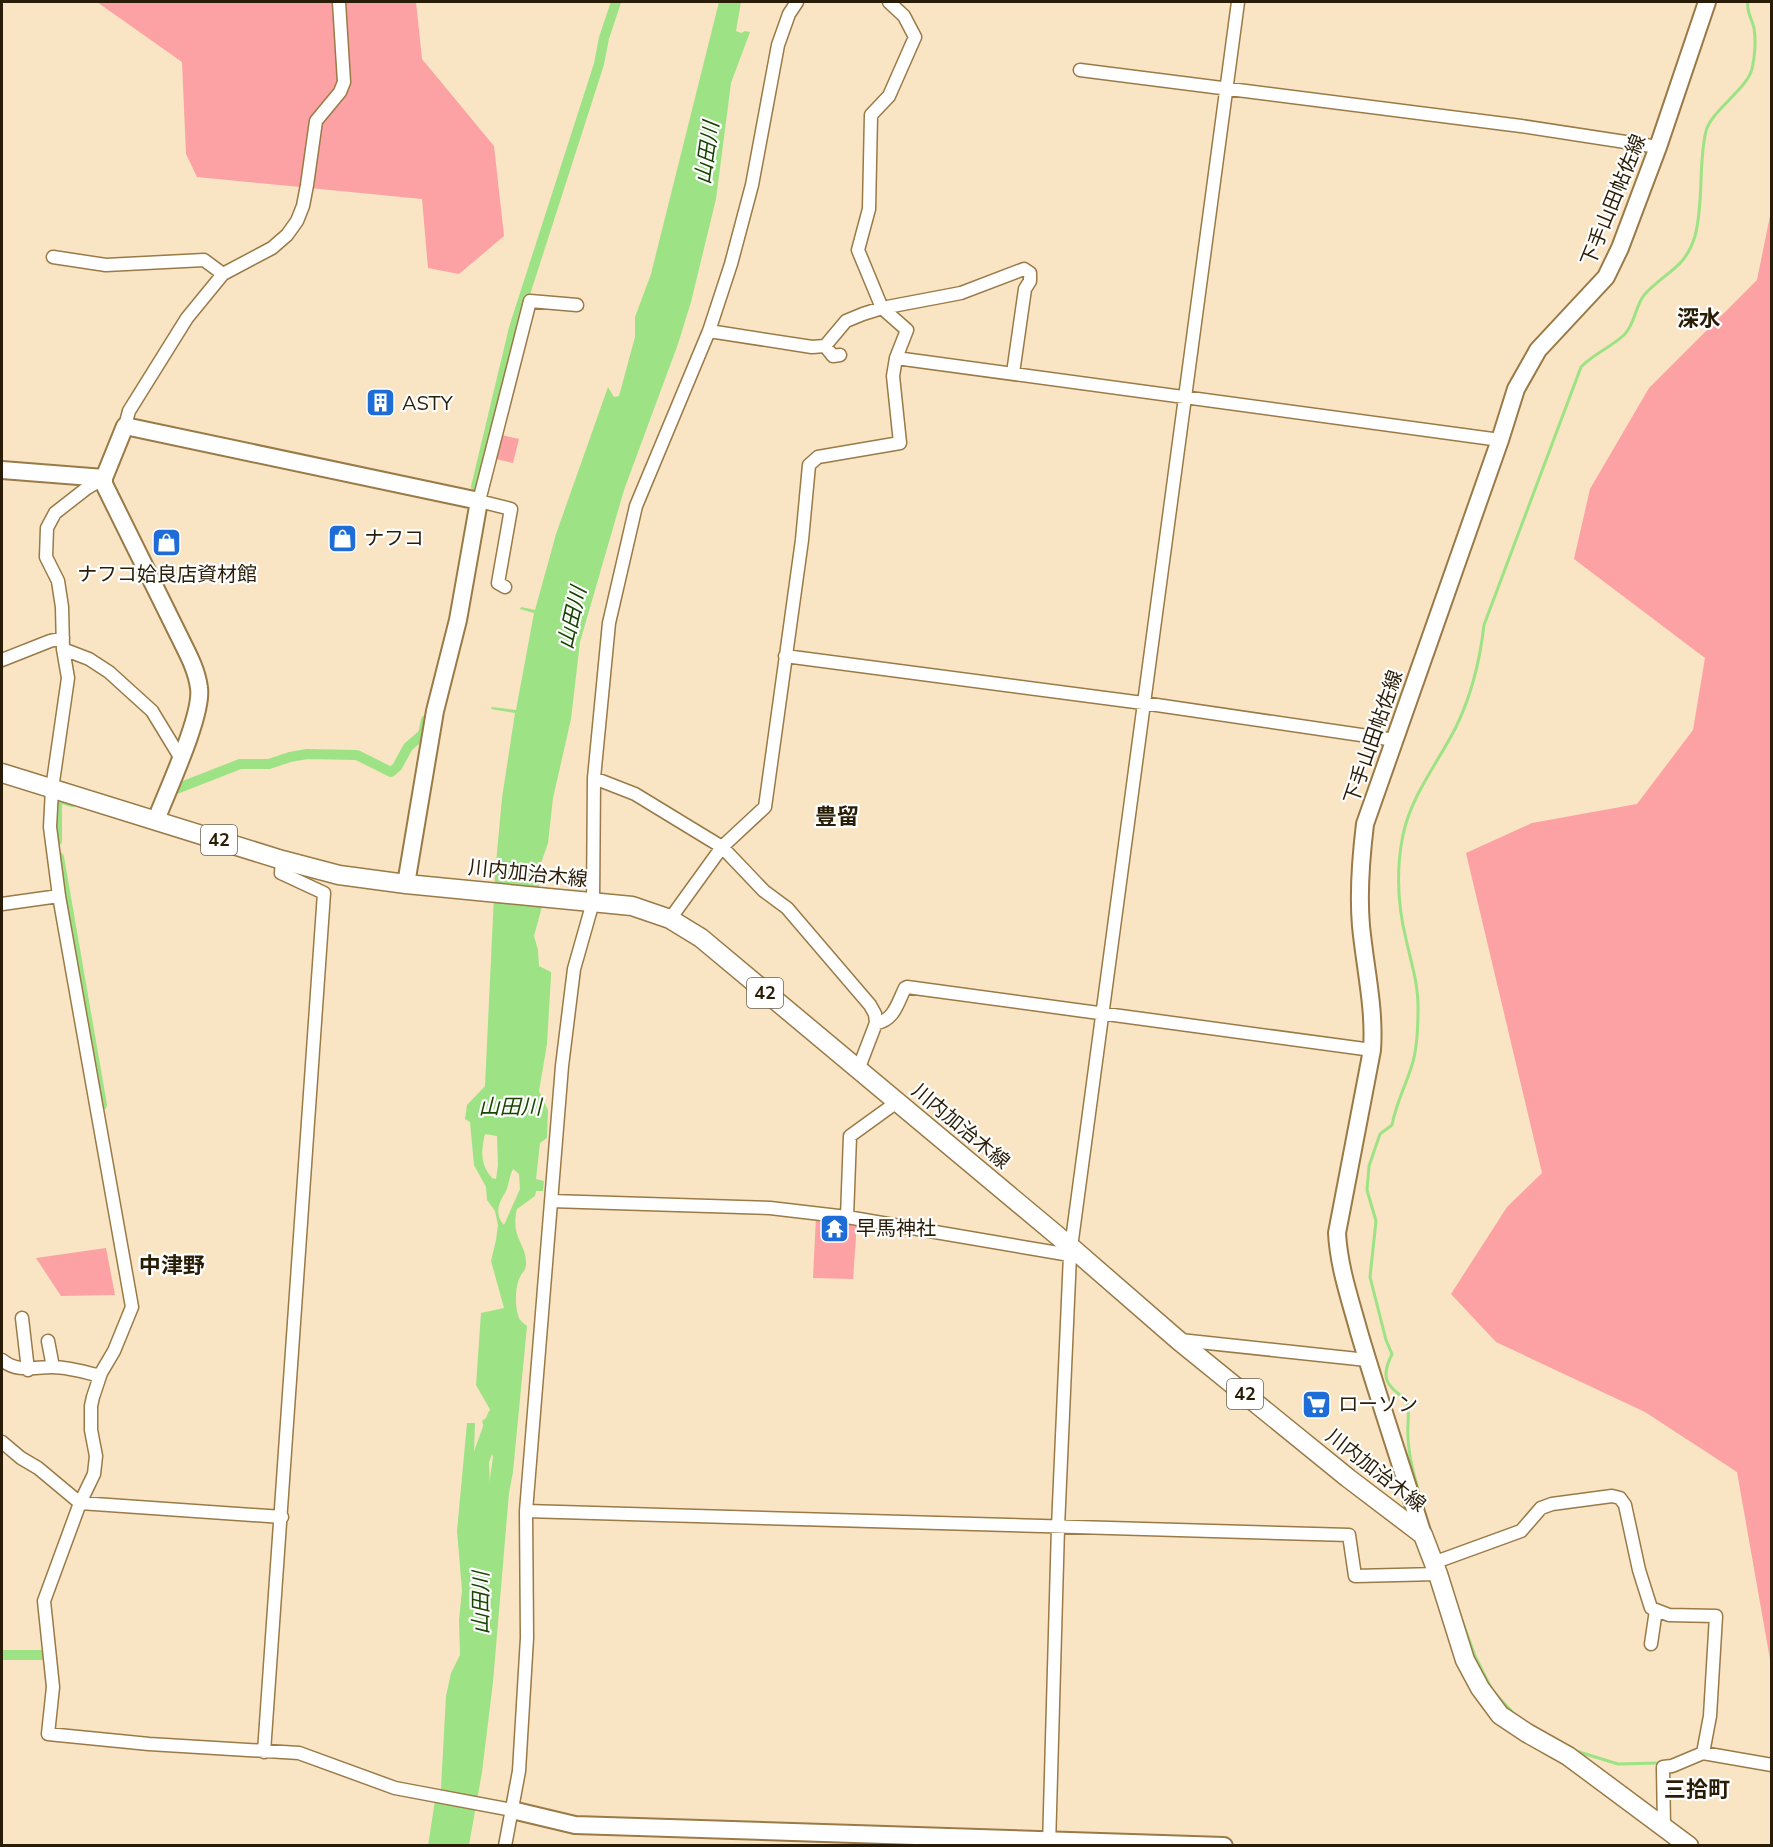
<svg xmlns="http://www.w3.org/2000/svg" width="1773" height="1847" font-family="'Nunito Sans','Noto Sans JP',sans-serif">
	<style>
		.green { fill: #fca1a4 }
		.water { fill: #9de385; fill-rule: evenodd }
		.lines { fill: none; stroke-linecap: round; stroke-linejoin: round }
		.stream { stroke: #9de385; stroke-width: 3 }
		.canal { stroke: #9de385; stroke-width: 10 }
		.river { stroke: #9de385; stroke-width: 18 }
		.street-casing { stroke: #9a7a46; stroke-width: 15 }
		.secondary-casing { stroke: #9a7a46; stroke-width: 20 }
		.primary-casing { stroke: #9a7a46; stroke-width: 21 }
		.street { stroke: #fff; stroke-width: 12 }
		.secondary { stroke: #fff; stroke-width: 16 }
		.primary { stroke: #fff; stroke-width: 18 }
		.labels { text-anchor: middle; stroke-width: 4.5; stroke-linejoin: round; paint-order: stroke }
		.shield { fill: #fff; stroke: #6a6151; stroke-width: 1.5 }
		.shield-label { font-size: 18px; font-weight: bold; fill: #2a1d07 }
		.street-label { font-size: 20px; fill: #2a1d07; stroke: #fff }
		.poi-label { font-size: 20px; fill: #2a1d07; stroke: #fff; text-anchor: start }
		.water-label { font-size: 21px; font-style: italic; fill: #184401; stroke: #fff }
		.quarter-label { font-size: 22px; font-weight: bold; fill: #2a1d07; stroke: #fff }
	</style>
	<rect width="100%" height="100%" fill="#f9e4c4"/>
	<path class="green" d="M97,2H416L422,59L494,146L504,236L459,274L428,268L422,199L197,177L186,154L182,62Z
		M1771,211V1665L1737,1472L1645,1412L1496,1342L1451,1294L1507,1207L1542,1173L1466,853L1532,823L1637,804L1693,730L1705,658L1574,559L1590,489L1649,388L1757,280Z
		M502,435L519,439L513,463L496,459Z
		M816,1217L857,1222L853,1279L813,1278Z
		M106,1248L115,1295L61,1296L36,1258Z"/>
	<path class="water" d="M719,2H741L736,31L741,33L745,31L750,32L731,83L716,199L691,302L678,344L624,490L580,642L571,719L553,798L548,843L540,866L538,881L543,903L534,936L538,950L539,966L551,972V976L547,1044L539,1091L548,1110L547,1138L540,1143L536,1179L544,1181L543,1191H536L535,1196L517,1209C510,1238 527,1244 526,1264C526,1271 522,1272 520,1277C515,1286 515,1306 518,1315C519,1320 523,1323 527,1326L513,1472L509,1493L493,1682L482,1772L469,1845L428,1846L435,1800L439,1801L441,1788L446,1696L451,1673L460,1655L459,1620L462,1590L457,1531L467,1423H475L474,1454L478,1509L482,1516L488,1492L493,1457L482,1421L492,1413L476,1385L481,1313L504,1308L491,1261L496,1240L498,1225L495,1211L487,1200L486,1187L474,1165L470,1122L465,1119L467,1105L485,1086L495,874L502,798L515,713L491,709L492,707L516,710L534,613L520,609L521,607L535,610L556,534L608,387L614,397L619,396L635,337V317L651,274ZM485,1134L497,1136L498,1166L496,1179L492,1178C480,1164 481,1151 485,1134ZM513,1169L519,1174L520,1189L504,1225C494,1215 499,1202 505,1193C509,1186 509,1176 513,1169Z"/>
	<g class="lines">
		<path class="stream" d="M1422,1503C1416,1482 1409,1460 1408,1438C1407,1425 1410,1413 1407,1400C1386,1386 1380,1378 1392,1354L1386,1340L1370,1277L1376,1221L1367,1190L1369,1166L1380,1134L1392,1125C1396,1103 1406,1085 1412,1065C1417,1049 1418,1027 1418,1010C1419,986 1411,962 1406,939C1398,906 1396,869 1403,835C1411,796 1437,764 1455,729C1471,697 1480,660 1484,625L1581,367C1594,353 1612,347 1625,334C1636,322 1635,305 1645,294C1666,271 1685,269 1695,236C1704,203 1698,164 1706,131C1711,111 1747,89 1752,69C1755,57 1756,40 1754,28C1752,19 1746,11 1748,2
			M1459,1612L1475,1656L1492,1690L1516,1716
			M1576,1751L1618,1764L1660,1763"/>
		<path class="canal" d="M476,487L514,328L599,64L604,38L616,2
			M176,789L240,764H269L290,757L307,754L357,755L391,772L397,767L408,747L423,734L426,720
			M57,841V805L59,798L72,802
			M59,857L102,1105
			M2,1655H41"/>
		<path class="river" d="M483,1540L480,1461L496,1417"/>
		<defs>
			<path id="street" d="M1080,70L1521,126L1658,147
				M53,257L106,265L204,260L223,274
				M709,331L812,347L825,346L846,321L863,314L882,308L961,293L1024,269L1030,273V281L1025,289L1013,373
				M825,346L833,356L840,355
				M896,358L1500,440
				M125,426L129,411L187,318L223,274L272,248L287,235L297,221L303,206L307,185L316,121L340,92L344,82L339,2
				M104,478L87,488L55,513L47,528L46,557L58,581L62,607L63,649L68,678L52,789L50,827L59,896L132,1307L114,1351L101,1373L93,1397L91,1406V1430L96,1456L94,1474L80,1503L44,1601L53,1687L48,1734L149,1744L299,1753L395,1788L512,1810
				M505,587L498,583L511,509L479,501L530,301L577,305
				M63,649L89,659L109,672L152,711L180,757
				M785,656L1143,703L1395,740
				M2,660L50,641L63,638
				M594,778L635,794L722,847L764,891L787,908L870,1005L875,1014L876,1023L858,1070
				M2,904L59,896
				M670,919L722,847L765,807L802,540L809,465L818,457L900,443L893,376L896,358L907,330L882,308L858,250L869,209L871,115L889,96L915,37L904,16L889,2
				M876,1023C894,1021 898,1002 905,988L907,987L1372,1050
				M551,1201L770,1208L847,1217L1070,1255
				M847,1217L850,1136L897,1102
				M22,1318L28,1370
				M1180,1340L1367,1360
				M48,1341L53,1367
				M2,1360C18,1373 33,1367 52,1367C68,1367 85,1372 100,1376
				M2,1442L21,1458L38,1468L80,1503L282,1517
				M526,1511L1349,1535L1355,1576L1438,1574
				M1433,1563L1521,1531L1541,1508L1552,1504L1612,1496L1620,1498L1625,1505L1639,1570L1651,1608L1669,1615L1716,1616L1710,1716L1703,1753
				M1651,1644L1656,1610
				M264,1752L324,893L281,873L282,860
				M1664,1827L1663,1767L1672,1766L1703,1753L1772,1765
				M505,1846L519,1771L527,1638L526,1511L562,1066L574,969L593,902L594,778L609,623L636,506L709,331L731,264L752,185L778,45L789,14L797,2
				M1049,1846L1058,1527L1070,1255L1238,2"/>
			<path id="secondary" d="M2,470L104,478
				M156,820C167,791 203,715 199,688C197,672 190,658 183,644L104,484V478L125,426L479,501L458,620L435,711L406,884
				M1423,1535C1402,1467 1379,1400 1359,1332C1350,1299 1339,1268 1337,1233L1372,1050C1375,1008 1365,968 1361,926C1358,892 1361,857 1365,824L1500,440L1516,389L1538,350L1606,277L1620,248L1658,147L1707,2
				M512,1810L575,1825L1224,1846"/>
			<path id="primary" d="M2,773L282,860L339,875L406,884L632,906L670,919L701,938L1071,1247L1178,1340L1348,1478L1423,1535L1438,1574L1465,1660L1480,1688L1500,1715L1527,1733L1568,1756L1689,1846"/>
		</defs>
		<use href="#street" class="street-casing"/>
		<use href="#secondary" class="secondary-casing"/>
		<use href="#primary" class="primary-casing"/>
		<use href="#street" class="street"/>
		<use href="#secondary" class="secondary"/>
		<use href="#primary" class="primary"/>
	</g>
	<defs>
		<symbol id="building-square" viewBox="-11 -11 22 22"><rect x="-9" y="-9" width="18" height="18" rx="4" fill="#1e6cd6" stroke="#fff"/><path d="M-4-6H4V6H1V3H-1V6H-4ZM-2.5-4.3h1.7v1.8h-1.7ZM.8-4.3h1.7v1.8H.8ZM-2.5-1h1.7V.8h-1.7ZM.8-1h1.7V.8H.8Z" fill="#fff"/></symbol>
		<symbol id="shop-square" viewBox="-11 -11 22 22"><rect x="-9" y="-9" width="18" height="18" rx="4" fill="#1e6cd6" stroke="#fff"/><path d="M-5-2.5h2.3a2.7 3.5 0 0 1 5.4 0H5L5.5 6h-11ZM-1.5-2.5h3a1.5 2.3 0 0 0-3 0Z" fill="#fff"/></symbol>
		<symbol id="temple-square" viewBox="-11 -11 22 22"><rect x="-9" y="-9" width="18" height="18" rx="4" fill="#1e6cd6" stroke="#fff"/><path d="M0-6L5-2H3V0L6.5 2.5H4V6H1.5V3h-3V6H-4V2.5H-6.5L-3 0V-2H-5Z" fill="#fff"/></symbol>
		<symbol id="supermarket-square" viewBox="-11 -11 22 22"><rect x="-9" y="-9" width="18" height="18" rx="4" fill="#1e6cd6" stroke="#fff"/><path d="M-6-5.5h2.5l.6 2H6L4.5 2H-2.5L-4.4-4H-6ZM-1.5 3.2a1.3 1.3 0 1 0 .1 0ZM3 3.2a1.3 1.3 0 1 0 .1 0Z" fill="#fff"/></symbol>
	</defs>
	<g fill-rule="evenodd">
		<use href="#building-square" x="364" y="386" width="33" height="33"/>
		<use href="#shop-square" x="326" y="522" width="33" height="33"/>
		<use href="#shop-square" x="150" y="526" width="33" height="33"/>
		<use href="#temple-square" x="818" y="1212" width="33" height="33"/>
		<use href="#supermarket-square" x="1300" y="1388" width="33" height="33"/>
	</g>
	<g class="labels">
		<g class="shield">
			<rect x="201" y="825" width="36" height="30" rx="4.5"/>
			<rect x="747" y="978" width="36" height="30" rx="4.5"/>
			<rect x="1227" y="1379" width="36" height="30" rx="4.5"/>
		</g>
		<g class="shield-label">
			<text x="219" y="846">42</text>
			<text x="765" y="999">42</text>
			<text x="1245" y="1400">42</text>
		</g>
		<g class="street-label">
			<text transform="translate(1613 200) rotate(-68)" y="7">下手山田帖佐線</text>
			<text transform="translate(1373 737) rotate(-71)" y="7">下手山田帖佐線</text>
			<text transform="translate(528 873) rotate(6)" y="7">川内加治木線</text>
			<text transform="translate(961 1126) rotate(40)" y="7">川内加治木線</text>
			<text transform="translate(1376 1470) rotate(38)" y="7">川内加治木線</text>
		</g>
		<g class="poi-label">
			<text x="402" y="410">ASTY</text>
			<text x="364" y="545">ナフコ</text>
			<text x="167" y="581" text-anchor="middle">ナフコ姶良店資材館</text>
			<text x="856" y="1235">早馬神社</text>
			<text x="1338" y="1411">ローソン</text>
		</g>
		<g class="water-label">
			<text transform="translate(707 153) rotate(-82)" y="7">山田川</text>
			<text transform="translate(572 618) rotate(-77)" y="7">山田川</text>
			<text x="510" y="1114">山田川</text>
			<text transform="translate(481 1603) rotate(-90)" y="7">山田川</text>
		</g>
		<g class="quarter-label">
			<text x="1699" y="326">深水</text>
			<text x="837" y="824">豊留</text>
			<text x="172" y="1273">中津野</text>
			<text x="1697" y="1797">三拾町</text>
		</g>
	</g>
	<rect width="1773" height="1847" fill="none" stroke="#2a1d07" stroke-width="6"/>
</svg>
